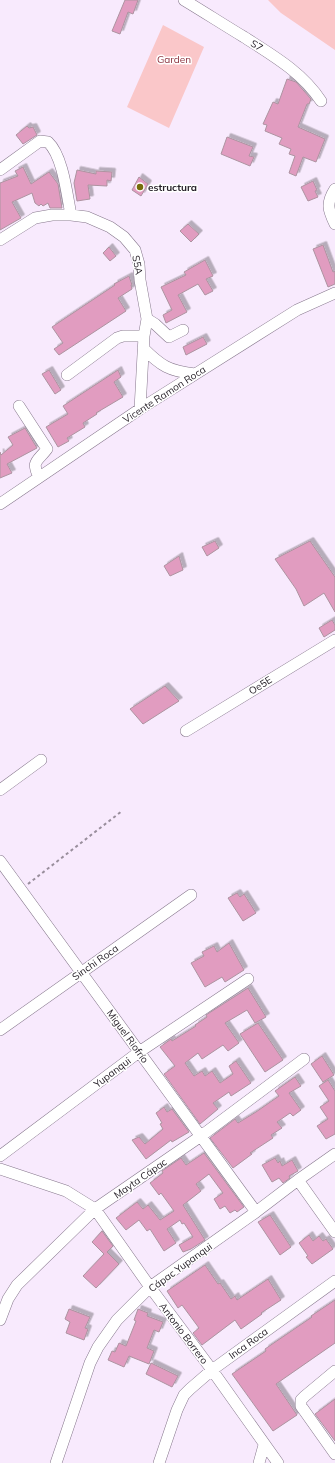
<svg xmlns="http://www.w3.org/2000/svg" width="335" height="1463" font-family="Mulish,sans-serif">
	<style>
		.green { fill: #fac7c9 }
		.building { fill: #e19cc0; stroke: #ad93a0; filter: url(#shadow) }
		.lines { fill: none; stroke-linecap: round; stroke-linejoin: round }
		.minor-casing { stroke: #86778c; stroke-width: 12 }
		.path { stroke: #998e9c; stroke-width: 2; stroke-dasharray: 3 3; stroke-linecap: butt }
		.minor { stroke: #fff; stroke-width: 11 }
		.poi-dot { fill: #766d0a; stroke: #fff; stroke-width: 1.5 }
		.labels { text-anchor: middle; stroke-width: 3; stroke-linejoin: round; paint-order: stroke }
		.street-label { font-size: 10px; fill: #28222a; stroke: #fff }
		.park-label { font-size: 10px; fill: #892e3a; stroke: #fff }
		.poi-label { font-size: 10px; font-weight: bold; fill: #28222a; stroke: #fff; text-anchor: start }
	</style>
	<defs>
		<filter id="shadow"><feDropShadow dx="3.5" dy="-3.5" stdDeviation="0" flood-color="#0004"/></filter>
	</defs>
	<rect width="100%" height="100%" fill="#f8eafd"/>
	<path class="green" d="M268,0H335V50L281,13Z
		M163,25L204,47L169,128L127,107Z"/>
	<path class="building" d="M125,0H138L133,14L128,12L120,34L112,31Z
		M287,79L296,82L311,99L309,104H307L298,127L325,139L316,162L303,157L296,176L289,173L295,156L289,154L291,149L279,144L282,138L265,131L267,125L263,124L273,102L278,104Z
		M27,126L29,128L33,127L37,135L23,144L16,135Z
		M227,137L253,147L249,156L254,157L250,166L221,154Z
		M23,167L31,184L49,172L58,184L62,208H50L48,203L43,206L41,204L39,206L35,203L32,193L12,202L21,218L0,230V183L18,176L15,171Z
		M77,170L96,174V171L112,172L111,181L107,180V186L88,185L90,199L77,201L74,183Z
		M139,177L148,184L141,196L132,190Z
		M313,181L317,190L315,191L318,197L308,201L301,187Z
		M188,224L199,234L191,242L180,231Z
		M323,245L333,272L335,271V284L328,287L313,249Z
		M109,247L116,256L110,261L103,253Z
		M205,260L213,276L206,279L213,291L205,295L198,284L178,295L187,312L166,323L163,315L172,310L161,287L186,275L184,272Z
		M129,276L132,285H131L132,289L118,298L126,311L59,355L54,349L63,343L52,327L115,285L114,284Z
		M203,337L207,344L186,355L183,347Z
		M49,370L61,390L55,394L42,374Z
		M118,370L121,377L114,382L123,397L96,413L97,414L83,423L85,427L67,438L69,441L58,447L46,427L68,414L63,406Z
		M25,428L37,448L7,464L12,473L0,478V452L1,455L13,445L8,437Z
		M215,541L219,548L207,556L202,547Z
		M310,541L335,577V612L324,593L304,606L296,589L275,559Z
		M179,556L183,570L170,576L164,566Z
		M332,620L335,625V630L324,637L319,628Z
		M165,686L179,701L143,724L130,709Z
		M237,893L240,897L244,894L256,913L243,921L228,898Z
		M229,943L244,970L225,982L222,977L205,987L191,963L204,956L202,952L214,946L217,952Z
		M248,988L266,1017L255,1023L247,1010L225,1023L239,1043L228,1051L223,1045L202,1059L198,1053L185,1063L194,1076L202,1071L205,1076L212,1071L220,1083L233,1074L229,1066L236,1061L251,1083L231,1096L229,1092L213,1103L218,1109L200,1124L164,1074L175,1066L160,1047L171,1039L172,1041L196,1026L195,1025L207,1017L206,1015Z
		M258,1023L283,1060L265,1072L240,1034Z
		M322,1056L334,1075L323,1082L311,1064Z
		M295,1077L301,1086L289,1093L301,1110L293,1116L290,1113L277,1122L282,1128L271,1135L273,1138L250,1153L252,1154L233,1168L210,1138L235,1119L238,1123L256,1112L279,1096L275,1091Z
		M328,1080L335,1091V1134L326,1139L317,1126L328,1119L320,1107L329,1101L319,1086Z
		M164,1107L167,1112L172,1109L189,1132L172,1142L171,1140L146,1159L132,1140L139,1137L145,1144L163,1129L160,1124L162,1123L156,1113Z
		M204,1153L244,1207L237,1212L235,1210L230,1213L225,1206L220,1209L214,1199L223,1193L209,1174L196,1184L201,1191L183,1205L205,1240L191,1249L183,1252L179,1245L193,1237L184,1223L182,1224L180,1220L167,1229L176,1243L164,1251L150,1229L147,1231L139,1220L126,1230L116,1218L137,1202L143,1209L148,1205L160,1220L174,1211L161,1193L159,1195L150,1183L163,1173L162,1171L181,1158L186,1165Z
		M275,1158L278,1163L280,1161L282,1166L292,1160L298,1171L289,1176L290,1178L283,1183L279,1178L272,1182L262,1165Z
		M270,1215L291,1247L280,1255L258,1222Z
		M102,1231L113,1246L107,1252L119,1264L96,1288L83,1276L104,1254L92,1242Z
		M309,1235L313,1241L319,1236L323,1241L326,1239L333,1249L312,1264L306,1257L308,1256L299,1243Z
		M205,1265L218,1284L220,1283L231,1299L235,1296L237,1300L268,1279L281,1300L261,1313L262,1314L241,1329L235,1320L202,1345L193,1333L199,1328L182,1305L178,1308L167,1291Z
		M335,1300V1343L276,1384L297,1415L273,1431L232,1374L266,1351L265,1349L312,1317L311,1316Z
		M69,1309L90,1317L85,1328L88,1329L84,1340L66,1333L70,1322L65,1319Z
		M138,1309L148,1313L147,1316L163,1322L159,1332L154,1330L147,1348L154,1351L149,1364L129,1356L124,1367L108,1360L112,1351L115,1352L119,1343L126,1346L136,1321L134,1320Z
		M151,1363L178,1376L172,1387L146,1374Z
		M335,1399V1441L315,1414Z"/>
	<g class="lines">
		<defs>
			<path id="minor" d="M184,0C204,12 224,25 244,37C272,55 302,72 321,101
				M0,170L40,141L48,142C63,156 67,195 71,215
				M335,189C326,203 328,210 335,224
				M0,240L35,218L52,215H71L87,217L110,227L124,237L135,250L139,264L140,280L147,319L144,336L140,409
				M147,319L155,324L169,337L183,330
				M143,348C161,366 169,371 195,374
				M67,375L117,338L123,336H144
				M19,406L47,449C37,462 31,461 39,477
				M0,504L140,409L297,310L335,293
				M186,731L335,640
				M0,790L41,760
				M0,861L256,1212
				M0,1030L191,895
				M0,1156L139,1052L248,979
				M0,1169L66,1191L95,1209L150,1287L212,1370L278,1463
				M298,1180L335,1232
				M0,1320L8,1299L17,1285L95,1209L201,1136L304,1059
				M335,1371L305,1396L301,1400V1406L335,1454
				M56,1463L90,1363L98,1347L117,1320L150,1287L256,1212L298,1180L335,1154
				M159,1463L177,1410L184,1395L190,1389L212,1370L335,1281
				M259,1463L264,1445"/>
		</defs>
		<use href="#minor" class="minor-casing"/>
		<path class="path" d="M28,884L122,811"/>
		<use href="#minor" class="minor"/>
	</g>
	<circle class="poi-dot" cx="140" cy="187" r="4"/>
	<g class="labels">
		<g class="street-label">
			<text transform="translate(257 45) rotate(32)" y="4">S7</text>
			<text transform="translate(138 265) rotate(80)" y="4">S5A</text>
			<text transform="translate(164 394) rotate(-33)" y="4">Vicente Ramon Roca</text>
			<text transform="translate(260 685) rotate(-32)" y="4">Oe5E</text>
			<text transform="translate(95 962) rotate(-35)" y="4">Sinchi Roca</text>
			<text transform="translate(128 1036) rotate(54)" y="4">Miguel Riofrío</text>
			<text transform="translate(112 1072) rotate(-37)" y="4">Yupanqui</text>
			<text transform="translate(140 1178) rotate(-35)" y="4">Mayta Cápac</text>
			<text transform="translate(180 1267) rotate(-36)" y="4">Cápac Yupanqui</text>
			<text transform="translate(184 1333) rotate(53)" y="4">Antonio Borrero</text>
			<text transform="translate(248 1343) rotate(-36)" y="4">Inca Roca</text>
		</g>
		<g class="park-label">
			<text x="174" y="63">Garden</text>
		</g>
		<g class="poi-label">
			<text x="148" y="191">estructura</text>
		</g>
	</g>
</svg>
